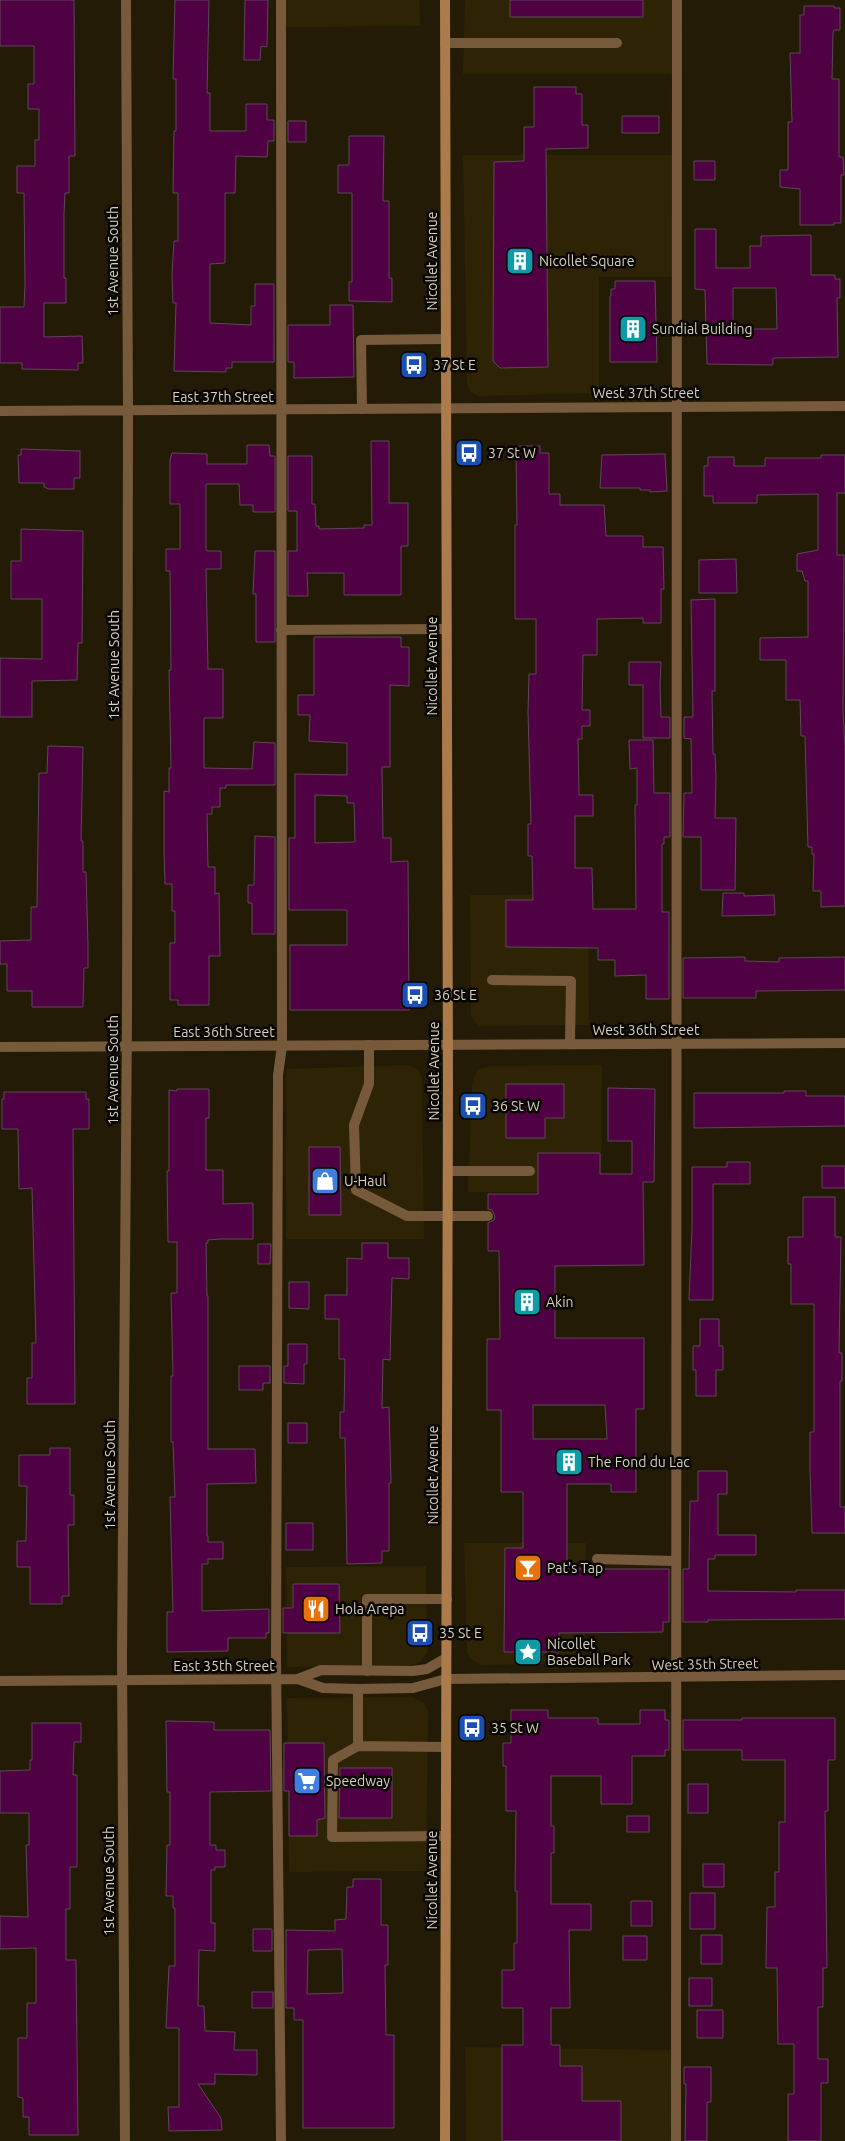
<svg xmlns="http://www.w3.org/2000/svg" width="845" height="2141" font-family="Ubuntu,sans-serif">
	<style>
		.built { fill: #2e2305 }
		.building { fill: #500144; stroke: #5e4858; fill-rule: evenodd }
		.lines { fill: none; stroke-linecap: round; stroke-linejoin: round }
		.service { stroke: #77593c; stroke-width: 10 }
		.minor { stroke: #77593c; stroke-width: 10 }
		.tertiary { stroke: #77593c; stroke-width: 10 }
		.secondary { stroke: #ab7b4c; stroke-width: 10 }
		.labels { text-anchor: middle; stroke-width: 5; stroke-linejoin: round; paint-order: stroke }
		.street-label { font-size: 14px; fill: #d6d1c3; stroke: #090601 }
		.poi-label { font-size: 14px; fill: #d6d1c3; stroke: #090601; text-anchor: start }
	</style>
	<rect width="100%" height="100%" fill="#231b05"/>
	<path class="built" d="M286,0H419L420,26L286,27Z
		M465,0H674L673,74H463Z
		M463,155H677L676,277H599V393L478,396L470,391L467,384Z
		M588,894L589,1025L480,1026L475,1022L471,1015L470,895Z
		M407,1065L417,1069L422,1078L424,1239H286V1069Z
		M602,1065L601,1192H468L472,1084L478,1069L491,1066Z
		M464,1543H586L584,1663L481,1665L472,1660L467,1653Z
		M426,1566L427,1653L421,1661L412,1666L287,1667L286,1567Z
		M412,1697L424,1703L428,1711L426,1871L289,1872L287,1698Z
		M465,2047L671,2050L672,2141H466Z"/>
	<path class="building" d="M0,0H74L75,156H69V193H65L64,214V278H66V303H44V337L82,336L83,363H78V370L22,369V363H0V307H24L25,284L24,193H17V166H35V140H39V109H28V84H34V46H0Z
		M175,0H209L207,93H210V131H246V104H267V120H274V141H268L267,157L236,156L235,193H225V263L210,264V323L251,325V306H255V284H274V362H232V368H226V372L174,371L176,303H173L172,275L174,241H178V193H173L174,131H176V79H173Z
		M245,0H268L267,47L261,46L260,60H244Z
		M510,0H643V17H510Z
		M804,6H834V8H840V30H834L833,33L832,79H839V157H843L844,175H841V223H834V225H800V189L780,187V170H788V122H792L790,53H800V15H804Z
		M534,87H576V94H582V125H588V148L546,149L548,367L500,368L493,361L494,162L524,161V127H534Z
		M622,116H659V133H622Z
		M288,121H306V142H288Z
		M349,136H384L383,201H389V278H392V302L349,301V282H352V193H338V165H349Z
		M694,161H715V180H694Z
		M695,229H716V268H750V246H761V236L811,235V275H835V279H840V298H837L838,357L773,358V365L707,364L705,290L695,289ZM733,288H776L777,329H733Z
		M615,281H655L657,362H610V296H611V289H615Z
		M330,305H353L354,377L294,378V362H288V325H330Z
		M371,441H389V503H408V546H401V595H344V573H307L308,596H288V551H297V511H288V456H312V504H315L316,526H319V529L364,528V525H372Z
		M247,445H269L270,456H275V512H253V505H240L239,484H206V549L207,551H221V569H206L208,669H223V718H204V768L252,769L254,742L275,743V785H226V788H220V807H212V814H207L208,867H215V894L219,893L220,956H209V1005H178V1000H170V943H175V911H172V884H165L164,852V791L169,792V768H171L169,670H171L170,571H166V549H180V504H170V460L172,453H174L207,454V464H247Z
		M516,446H540V453H549V494H560V505H604L606,536H643V547H663L664,589H661V623H643V618L597,619V655H583L582,710H590V726H582V739H578L579,795H593V816H575V868H592L593,909H636L635,805H637V768L630,769L629,740H653L654,793H670V837H664V844H662V912H669V999H646V975L615,976V960H598V948L506,947V900H533L532,856H528V824H531L528,712L529,674H536V619H515V525H517Z
		M21,449L80,451V478H74V489H49L44,487V483H19L18,455H21Z
		M665,454L667,491L650,492V490H640V488H600L602,455Z
		M821,455H845V493H837V555H844L843,711L845,747V906L821,907V891H813L814,854H812V847H808L805,736H801L800,700H786V660H760V638L808,637V581H805L802,571H797V554L818,550V494L757,495V503H713V496H704V466H708V457H734V466H765V458H821Z
		M21,529L83,531L82,643H78L77,680L32,681V717H0V658L42,659V599H11V561H21Z
		M255,551H275V642H256V594H253Z
		M736,559L737,593H699V560Z
		M715,599V691H712L713,754H715L716,776L715,818H736L735,890H701V837H683L684,793H692L691,739L684,738V717H693L691,600Z
		M314,637H401V647H409V686L390,685V767H382L383,838H391V862L408,861L409,1010H290V945H347V910H289V838H295V774L347,775V743L309,741L310,715H298V695H314ZM315,795L347,796V803H354L355,842L315,843Z
		M629,662H661L660,685L661,717H670V738H643V685H629Z
		M48,746L83,747L81,841H83V872H86L88,945V968H84L83,1007H32V991H7V964H0V941L31,940V907H37L39,773H47Z
		M255,836L275,837V934H252V903H248V885H254Z
		M723,893H744V896L774,895L775,915L722,916Z
		M745,957V961L779,962V958L845,957V990L756,991V998H683V958Z
		M506,1084H564V1118H545V1138H506Z
		M608,1088L655,1089L654,1182H643L644,1265L555,1266V1338H644V1409H636V1492H611V1484H567V1566H568L569,1569H669V1622H663V1632L559,1633V1652H504L505,1548H523V1492H501V1410H487V1339H500L499,1251H488V1223L494,1220L495,1216L492,1210L488,1209V1194H538V1153H600V1174H632V1141H608ZM533,1405H605L607,1439H533Z
		M177,1089H209V1118H206V1170H223V1204L253,1203V1239H220L208,1240V1243H206L207,1296H208V1449H255L256,1483L207,1484V1536H208V1542H223V1559H208V1564H202V1611L269,1609V1633H266V1638H228V1651L167,1652V1612H173L170,1497H175L173,1442H171V1376H173L171,1293H177V1242H168L167,1171H169V1090L177,1091Z
		M784,1091H806V1096H845V1126L694,1128V1093H784Z
		M4,1092H86V1099H89V1129H73L75,1404H27V1378H32V1343H36L32,1188L19,1189L18,1129H2V1099H4Z
		M309,1147H340L341,1215H309Z
		M727,1162H750V1184H713V1300H689L692,1228V1167H727Z
		M822,1166H845V1188H822Z
		M803,1197H835V1237H841L839,1353H842V1381H840V1507H845V1533H812L810,1470V1432H814V1304H791V1264H788V1237H803Z
		M362,1243H388V1258H409V1279L392,1278L390,1360L383,1359L382,1408L389,1407L391,1483H389V1551H382V1563L347,1564L345,1438H340V1412H344L345,1359H339V1319H325V1295H347V1258L362,1259Z
		M258,1244H271L270,1264H258Z
		M289,1282H309V1309L289,1308Z
		M700,1319H719V1346H723V1370H716V1396H696V1370H693V1346H700Z
		M288,1344H307V1364H304V1384L284,1383V1366H288Z
		M239,1366H270V1383H263V1390H239Z
		M288,1423H307V1443H288Z
		M50,1448H70V1495H74V1525H68L69,1596H62V1604H30V1567H17V1541H26L27,1486H19V1455H50Z
		M698,1471H727V1494H718V1535H756V1555H715V1559H708V1591L796,1592V1590H845V1619L708,1620V1622H683V1569H689L690,1501H698Z
		M286,1523H313V1550H286Z
		M293,1584H339L340,1633H283V1608H293Z
		M511,1710H548V1718H598V1724H640V1710H665V1720H669V1750H665V1756H632V1804H601V1776H551V1826H554V1853H551V1904H591V1930H569L570,2008H551V2045H560V2066H582V2101H621V2141H502V2045H523V2008H502V1970H514V1943H517V1891H515L516,1811H506V1766H503V1743H511Z
		M742,1718H835V1760H828V1811H825L827,1968H823V2007H818V2059H828V2083H821V2141H788V2094H794V2044H778L777,1968H766L767,1907H775V1872H779V1822H785V1760H742V1750H683V1720H742Z
		M166,1721L214,1722V1730H270L271,1791L210,1792V1845H216V1850H225V1867H215V1870H211V1923H215V1951L199,1950L198,2006H204L205,2031L235,2032L234,2050H257V2075L215,2074V2084H198L221,2118L222,2130L169,2131L168,2107H179V2028H166L169,1966H175V1908H173V1896H166L167,1845H170V1792H167Z
		M32,1723H81V1742H74L73,1775H77V1867H70V1909H66V1960H76L78,2135H29V2117H23V2098L18,2097V2038H27V2003H36V1948L0,1949V1916L28,1917L26,1845H29V1813H0V1771L30,1770V1760H32Z
		M284,1743H324L325,1818L317,1820V1836H289V1791H284Z
		M340,1768H392V1818H339Z
		M688,1784H708V1813H688Z
		M627,1816H649V1832H627Z
		M703,1864H724V1887H703Z
		M353,1879H381V1925H388V1965H385L386,2035H394V2128H303V2020H294V2008H286V1930L335,1931V1920L346,1919L347,1887H353ZM342,1949L343,1993L307,1994L308,1950Z
		M690,1893H715V1929H690Z
		M631,1901H652V1926H631Z
		M253,1929H272V1951H253Z
		M701,1935H722V1964H701Z
		M623,1936H647V1960H623Z
		M689,1978H712V2006H689Z
		M252,1992H273V2008H252Z
		M697,2010H723V2038H697Z
		M684,2067H711V2102H707V2141H685L686,2084H684Z"/>
	<g class="lines">
		<path class="service" d="M281,0L282,1046L278,1075L276,1657L281,2141
			M445,43H617
			M362,409L361,340L446,339
			M281,630L446,629
			M492,980L571,981L570,1044
			M369,1045V1084L354,1125L356,1190L407,1216H488
			M448,1171H530
			M597,1559L675,1561
			M367,1671V1599H447
			M358,1689V1746L446,1747
			M358,1746L333,1760L332,1837L446,1836
			M676,2141L677,0"/>
		<path class="minor" d="M0,411L845,406
			M446,1679L845,1675
			M125,2141L122,1657L127,1018L128,411L126,0"/>
		<path class="tertiary" d="M0,1047L845,1043
			M298,1679L321,1670L413,1671L427,1669L446,1658
			M0,1681L298,1679L323,1688L358,1689L413,1688L446,1679"/>
		<path class="secondary" d="M445,2141L448,1083L445,0"/>
	</g>
	<defs>
		<symbol id="building-square" viewBox="-11 -11 22 22"><rect x="-9" y="-9" width="18" height="18" rx="4" fill="#0f9aa8" stroke="#090601"/><path d="M-4-6H4V6H1V3H-1V6H-4ZM-2.5-4.3h1.7v1.8h-1.7ZM.8-4.3h1.7v1.8H.8ZM-2.5-1h1.7V.8h-1.7ZM.8-1h1.7V.8H.8Z" fill="#fff"/></symbol>
		<symbol id="bus-square" viewBox="-11 -11 22 22"><rect x="-9" y="-9" width="18" height="18" rx="4" fill="#1a4fb4" stroke="#090601"/><path d="M-5-6H5V4H4V6H2V4H-2V6H-4V4H-5ZM-3.5-4V0h7V-4ZM-3.5 1.2v1.5H-2V1.2ZM2 1.2v1.5H3.5V1.2Z" fill="#fff"/></symbol>
		<symbol id="shop-square" viewBox="-11 -11 22 22"><rect x="-9" y="-9" width="18" height="18" rx="4" fill="#3f7fe0" stroke="#090601"/><path d="M-5-2.5h2.3a2.7 3.5 0 0 1 5.4 0H5L5.5 6h-11ZM-1.5-2.5h3a1.5 2.3 0 0 0-3 0Z" fill="#fff"/></symbol>
		<symbol id="bar-square" viewBox="-11 -11 22 22"><rect x="-9" y="-9" width="18" height="18" rx="4" fill="#e8710a" stroke="#090601"/><path d="M-6-5H6L.8 .8V4.5H3.5V6h-7V4.5H-.8V.8Z" fill="#fff"/></symbol>
		<symbol id="restaurant-square" viewBox="-11 -11 22 22"><rect x="-9" y="-9" width="18" height="18" rx="4" fill="#e8710a" stroke="#090601"/><path d="M-5-6h1v4h1v-4h1v4h1v-4h1v5L-1.5 .5V6h-2V.5L-5-1ZM5-6V6H3V1.5H1.5Q1.5-4 5-6Z" fill="#fff"/></symbol>
		<symbol id="sight-square" viewBox="-11 -11 22 22"><rect x="-9" y="-9" width="18" height="18" rx="4" fill="#0f9aa8" stroke="#090601"/><path d="M0-6L1.8-2.2L6-1.7L2.9 1.2L3.7 5.4L0 3.3L-3.7 5.4L-2.9 1.2L-6-1.7L-1.8-2.2Z" fill="#fff"/></symbol>
		<symbol id="supermarket-square" viewBox="-11 -11 22 22"><rect x="-9" y="-9" width="18" height="18" rx="4" fill="#3f7fe0" stroke="#090601"/><path d="M-6-5.5h2.5l.6 2H6L4.5 2H-2.5L-4.4-4H-6ZM-1.5 3.2a1.3 1.3 0 1 0 .1 0ZM3 3.2a1.3 1.3 0 1 0 .1 0Z" fill="#fff"/></symbol>
	</defs>
	<g fill-rule="evenodd">
		<use href="#building-square" x="504" y="245" width="32" height="32"/>
		<use href="#building-square" x="617" y="313" width="32" height="32"/>
		<use href="#bus-square" x="398" y="349" width="32" height="32"/>
		<use href="#bus-square" x="453" y="437" width="32" height="32"/>
		<use href="#bus-square" x="399" y="979" width="32" height="32"/>
		<use href="#bus-square" x="457" y="1090" width="32" height="32"/>
		<use href="#shop-square" x="309" y="1165" width="32" height="32"/>
		<use href="#building-square" x="511" y="1286" width="32" height="32"/>
		<use href="#building-square" x="553" y="1446" width="32" height="32"/>
		<use href="#bar-square" x="512" y="1552" width="32" height="32"/>
		<use href="#restaurant-square" x="300" y="1593" width="32" height="32"/>
		<use href="#bus-square" x="404" y="1617" width="32" height="32"/>
		<use href="#sight-square" x="512" y="1636" width="32" height="32"/>
		<use href="#bus-square" x="456" y="1712" width="32" height="32"/>
		<use href="#supermarket-square" x="291" y="1765" width="32" height="32"/>
	</g>
	<g class="labels">
		<g class="street-label">
			<text transform="translate(113 261) rotate(-90)" y="5">1st Avenue South</text>
			<text transform="translate(432 261) rotate(-90)" y="5">Nicollet Avenue</text>
			<text x="646" y="398">West 37th Street</text>
			<text x="223" y="402">East 37th Street</text>
			<text transform="translate(114 665) rotate(-90)" y="5">1st Avenue South</text>
			<text transform="translate(432 666) rotate(-90)" y="5">Nicollet Avenue</text>
			<text x="646" y="1035">West 36th Street</text>
			<text x="224" y="1037">East 36th Street</text>
			<text transform="translate(113 1070) rotate(-90)" y="5">1st Avenue South</text>
			<text transform="translate(434 1071) rotate(-90)" y="5">Nicollet Avenue</text>
			<text transform="translate(110 1475) rotate(-90)" y="5">1st Avenue South</text>
			<text transform="translate(433 1475) rotate(-90)" y="5">Nicollet Avenue</text>
			<text transform="translate(705 1664) rotate(-1)" y="5">West 35th Street</text>
			<text x="224" y="1671">East 35th Street</text>
			<text transform="translate(432 1880) rotate(-90)" y="5">Nicollet Avenue</text>
			<text transform="translate(109 1881) rotate(-90)" y="5">1st Avenue South</text>
		</g>
		<g class="poi-label">
			<text x="539" y="266">Nicollet Square</text>
			<text x="652" y="334">Sundial Building</text>
			<text x="433" y="370">37 St E</text>
			<text x="488" y="458">37 St W</text>
			<text x="434" y="1000">36 St E</text>
			<text x="492" y="1111">36 St W</text>
			<text x="344" y="1186">U-Haul</text>
			<text x="546" y="1307">Akin</text>
			<text x="588" y="1467">The Fond du Lac</text>
			<text x="547" y="1573">Pat's Tap</text>
			<text x="335" y="1614">Hola Arepa</text>
			<text x="439" y="1638">35 St E</text>
			<text x="547" y="1649">Nicollet<tspan x="547" dy="16">Baseball Park</tspan></text>
			<text x="491" y="1733">35 St W</text>
			<text x="326" y="1786">Speedway</text>
		</g>
	</g>
</svg>
